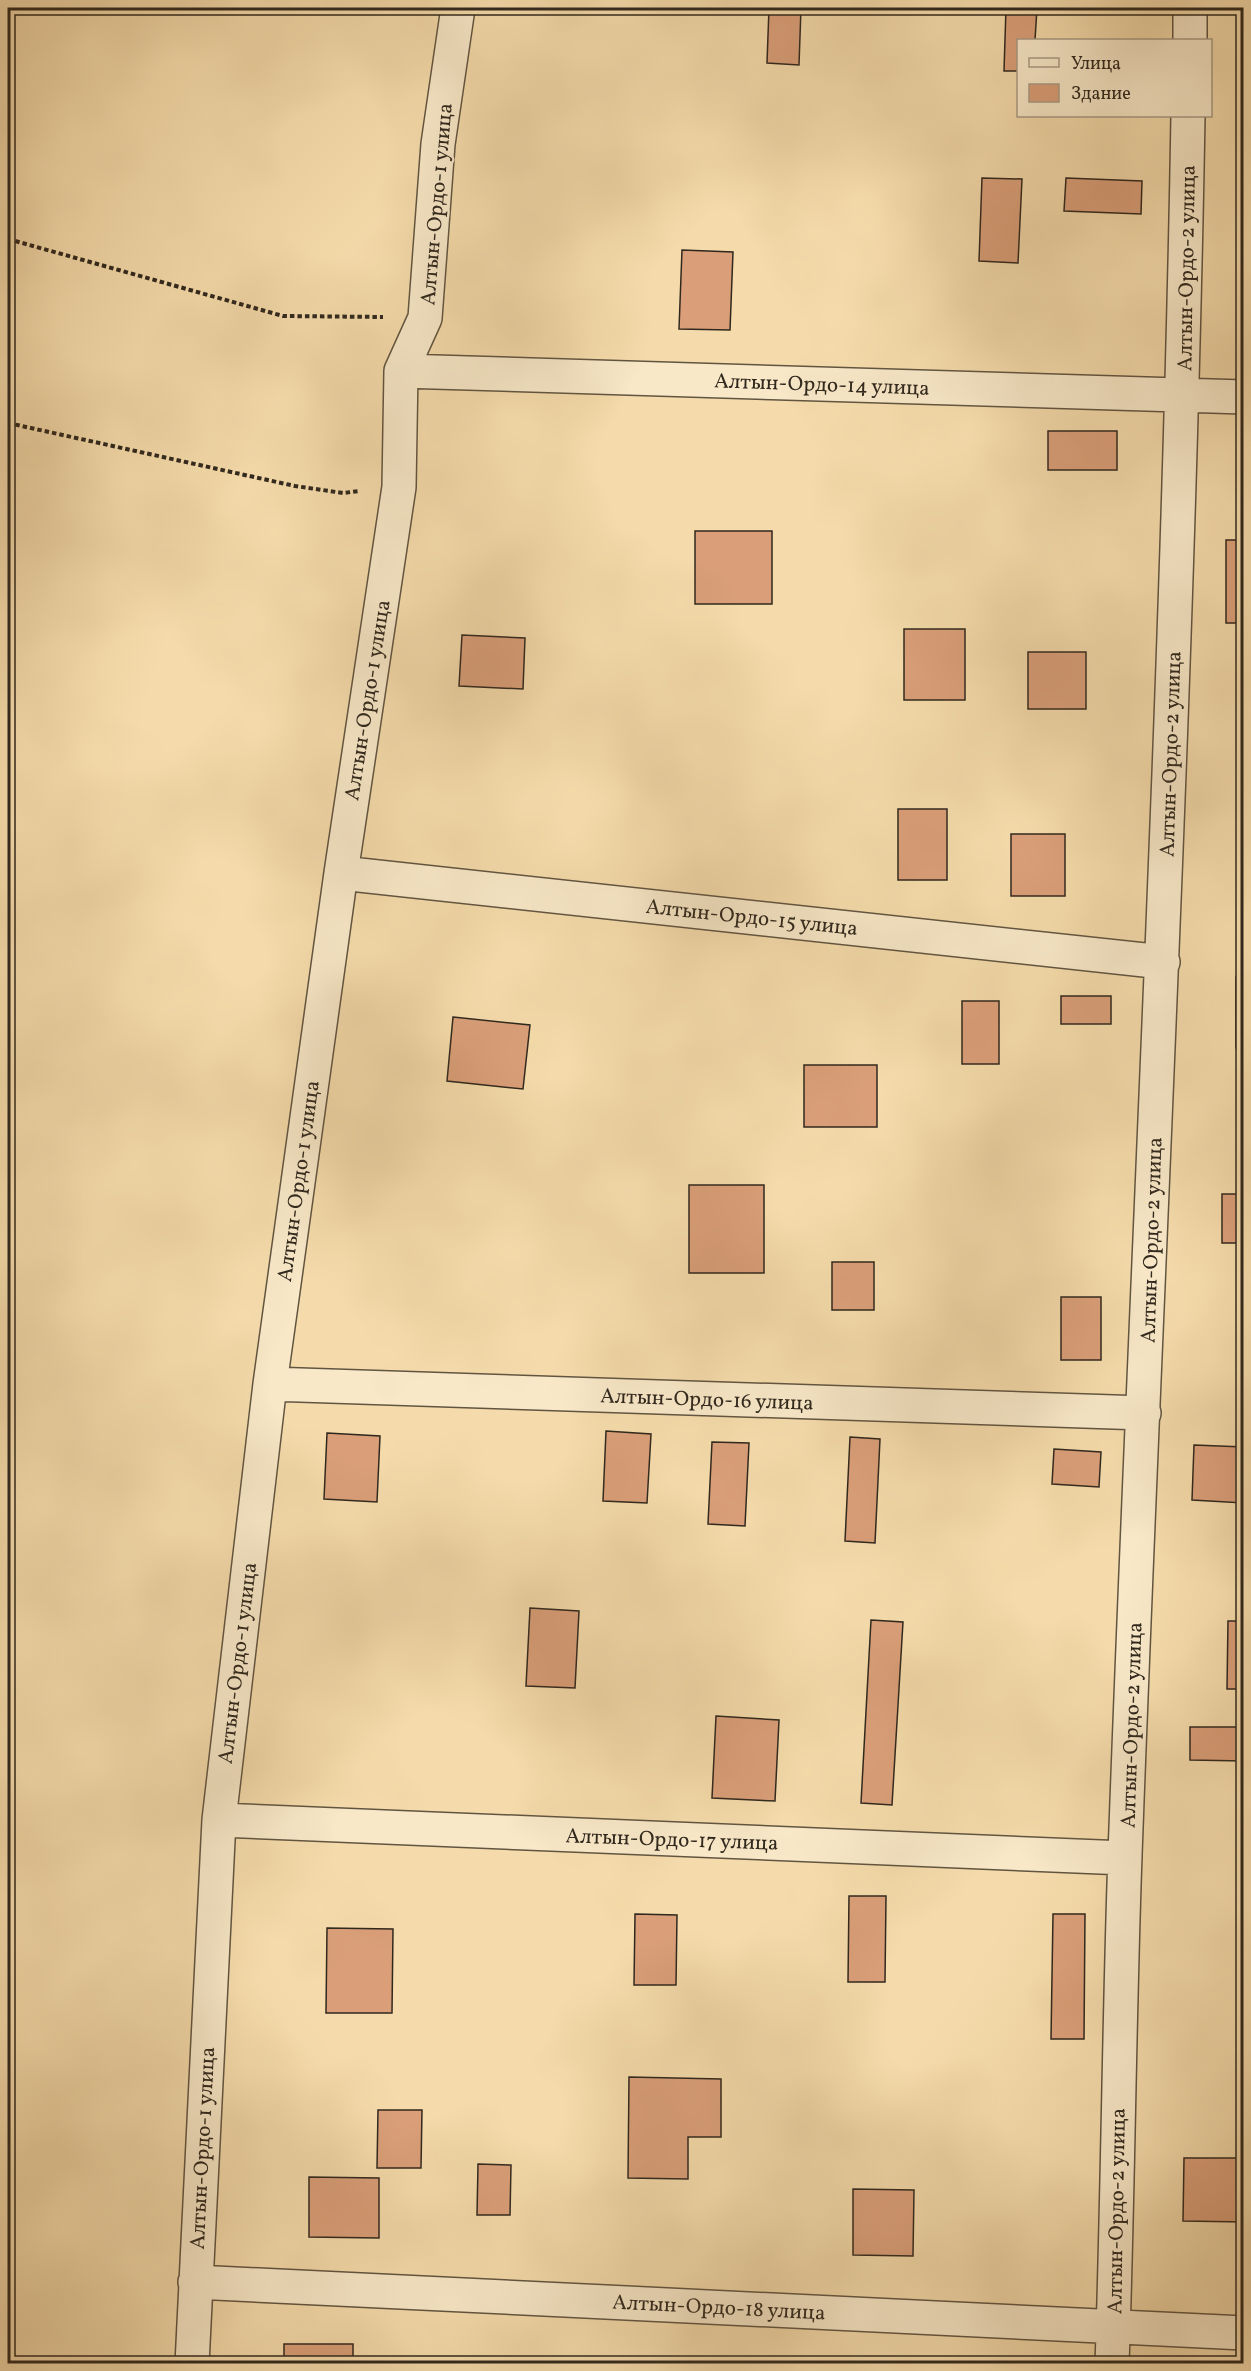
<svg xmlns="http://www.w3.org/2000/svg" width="1251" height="2371" font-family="Vollkorn,serif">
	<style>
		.building { fill: #da9f79; stroke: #30281e; stroke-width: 1.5 }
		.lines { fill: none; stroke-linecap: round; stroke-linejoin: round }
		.minor-casing { stroke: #615541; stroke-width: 36 }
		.path { stroke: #30281e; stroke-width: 4; stroke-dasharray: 4.5 3; stroke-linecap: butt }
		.minor { stroke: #f8e8c8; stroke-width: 33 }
		.labels { text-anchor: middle; stroke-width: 4.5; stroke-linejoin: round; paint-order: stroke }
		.street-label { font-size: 21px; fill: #30281e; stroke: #f8e8c8 }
	</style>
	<rect width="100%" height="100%" fill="#f5dbab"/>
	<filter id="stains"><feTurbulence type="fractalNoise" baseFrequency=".00333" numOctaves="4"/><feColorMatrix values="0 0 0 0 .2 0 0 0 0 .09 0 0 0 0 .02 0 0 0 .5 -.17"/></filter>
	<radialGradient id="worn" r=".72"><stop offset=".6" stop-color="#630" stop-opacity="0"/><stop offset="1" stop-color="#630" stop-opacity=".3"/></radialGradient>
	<path class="building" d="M769,8H801L799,65L767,63Z
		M1006,8H1037L1035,40H1018V71H1004Z
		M982,178L1022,179L1018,263L979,261Z
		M1066,178L1142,181L1141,214L1064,211Z
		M682,250L733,252L730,330L679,329Z
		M1048,431H1117V470H1048Z
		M695,531H772V604H695Z
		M1226,540H1244V623H1226Z
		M904,629H965V700H904Z
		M462,635L525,638L523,689L459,686Z
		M1028,652H1086V709H1028Z
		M898,809H947V880H898Z
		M1011,834H1065V896H1011Z
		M1236,977H1244V1048H1236Z
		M1061,996H1111V1024H1061Z
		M962,1001H999V1064H962Z
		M453,1017L530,1025L523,1089L447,1081Z
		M804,1065H877V1127H804Z
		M689,1185H764V1273H689Z
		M1222,1194H1244V1243H1222Z
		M832,1262H874V1310H832Z
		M1061,1297H1101V1360H1061Z
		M606,1431L651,1434L647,1503L603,1501Z
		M327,1433L380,1436L377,1502L324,1499Z
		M850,1437L880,1439L875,1543L845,1541Z
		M712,1442L749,1443L745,1526L708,1524Z
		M1194,1445L1244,1447V1503L1192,1500Z
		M1054,1449L1101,1452L1099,1487L1052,1484Z
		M530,1608L579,1611L575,1688L526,1686Z
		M871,1620L903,1622L892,1805L861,1803Z
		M1228,1621H1244V1689H1227Z
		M716,1716L779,1720L775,1801L712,1798Z
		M1190,1727H1244V1761L1190,1760Z
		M849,1896H886L885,1982H848Z
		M635,1914L677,1915L676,1985H634Z
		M1053,1914H1085L1084,2039H1051Z
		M327,1928L393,1929L392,2013H326Z
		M629,2077L721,2079V2137H688V2179L628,2178Z
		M378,2110H422L421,2168H377Z
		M1184,2158H1244V2222L1183,2221Z
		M478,2164L511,2165L510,2215H477Z
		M309,2177L379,2178V2238L309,2237Z
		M853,2189L914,2190L913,2256L853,2255Z
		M284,2344H353V2364H284Z"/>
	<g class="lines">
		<defs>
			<path id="minor" d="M1190,40V8
				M401,371L1244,397
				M341,873L1163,962
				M270,1384L1144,1413
				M219,1820L1125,1858
				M195,2282L1244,2333
				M192,2364L219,1820L270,1384L341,873L399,487L401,371L425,318L438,144L458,8
				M1112,2364C1118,2194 1119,2024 1125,1855C1146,1275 1178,696 1188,116"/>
		</defs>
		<use href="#minor" class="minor-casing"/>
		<path class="path" d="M8,239L283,316L383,317
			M8,423L295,486L343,493L359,491"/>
		<use href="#minor" class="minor"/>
	</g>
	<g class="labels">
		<g class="street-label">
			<text transform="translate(436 204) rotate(-85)" y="7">Алтын-Ордо-1 улица</text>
			<text transform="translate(1186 268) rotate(-89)" y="7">Алтын-Ордо-2 улица</text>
			<text transform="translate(822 384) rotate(2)" y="7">Алтын-Ордо-14 улица</text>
			<text transform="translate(367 700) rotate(-81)" y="7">Алтын-Ордо-1 улица</text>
			<text transform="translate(1170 754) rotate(-88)" y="7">Алтын-Ордо-2 улица</text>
			<text transform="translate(752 917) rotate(6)" y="7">Алтын-Ордо-15 улица</text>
			<text transform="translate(298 1181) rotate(-82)" y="7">Алтын-Ордо-1 улица</text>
			<text transform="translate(1151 1240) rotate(-88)" y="7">Алтын-Ордо-2 улица</text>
			<text transform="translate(707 1399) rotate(2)" y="7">Алтын-Ордо-16 улица</text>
			<text transform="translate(237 1663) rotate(-83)" y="7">Алтын-Ордо-1 улица</text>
			<text transform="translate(1131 1725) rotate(-88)" y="7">Алтын-Ордо-2 улица</text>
			<text transform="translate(672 1839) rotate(2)" y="7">Алтын-Ордо-17 улица</text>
			<text transform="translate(202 2148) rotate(-87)" y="7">Алтын-Ордо-1 улица</text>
			<text transform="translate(1116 2211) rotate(-89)" y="7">Алтын-Ордо-2 улица</text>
			<text transform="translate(719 2307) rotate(3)" y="7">Алтын-Ордо-18 улица</text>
		</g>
	</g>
	<rect width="1251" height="2371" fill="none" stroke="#f5dbab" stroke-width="30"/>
	<rect x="9" y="9" width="1233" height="2353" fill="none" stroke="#30281e" stroke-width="3"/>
	<rect x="15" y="15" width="1221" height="2341" fill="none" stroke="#30281e" stroke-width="1.5"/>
	<rect x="1017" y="39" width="195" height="78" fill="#f8e8c8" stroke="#a89b84" stroke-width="1.5"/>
	<rect x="1029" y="58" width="30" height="9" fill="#f8e8c8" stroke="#a89b84" stroke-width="1.5"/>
	<text x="1071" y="69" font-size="18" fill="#30281e">Улица</text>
	<rect x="1029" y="84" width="30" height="18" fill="#da9f79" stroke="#a89b84" stroke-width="1.5"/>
	<text x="1071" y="99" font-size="18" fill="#30281e">Здание</text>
	<rect width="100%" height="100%" filter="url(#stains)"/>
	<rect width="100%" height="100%" fill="url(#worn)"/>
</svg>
